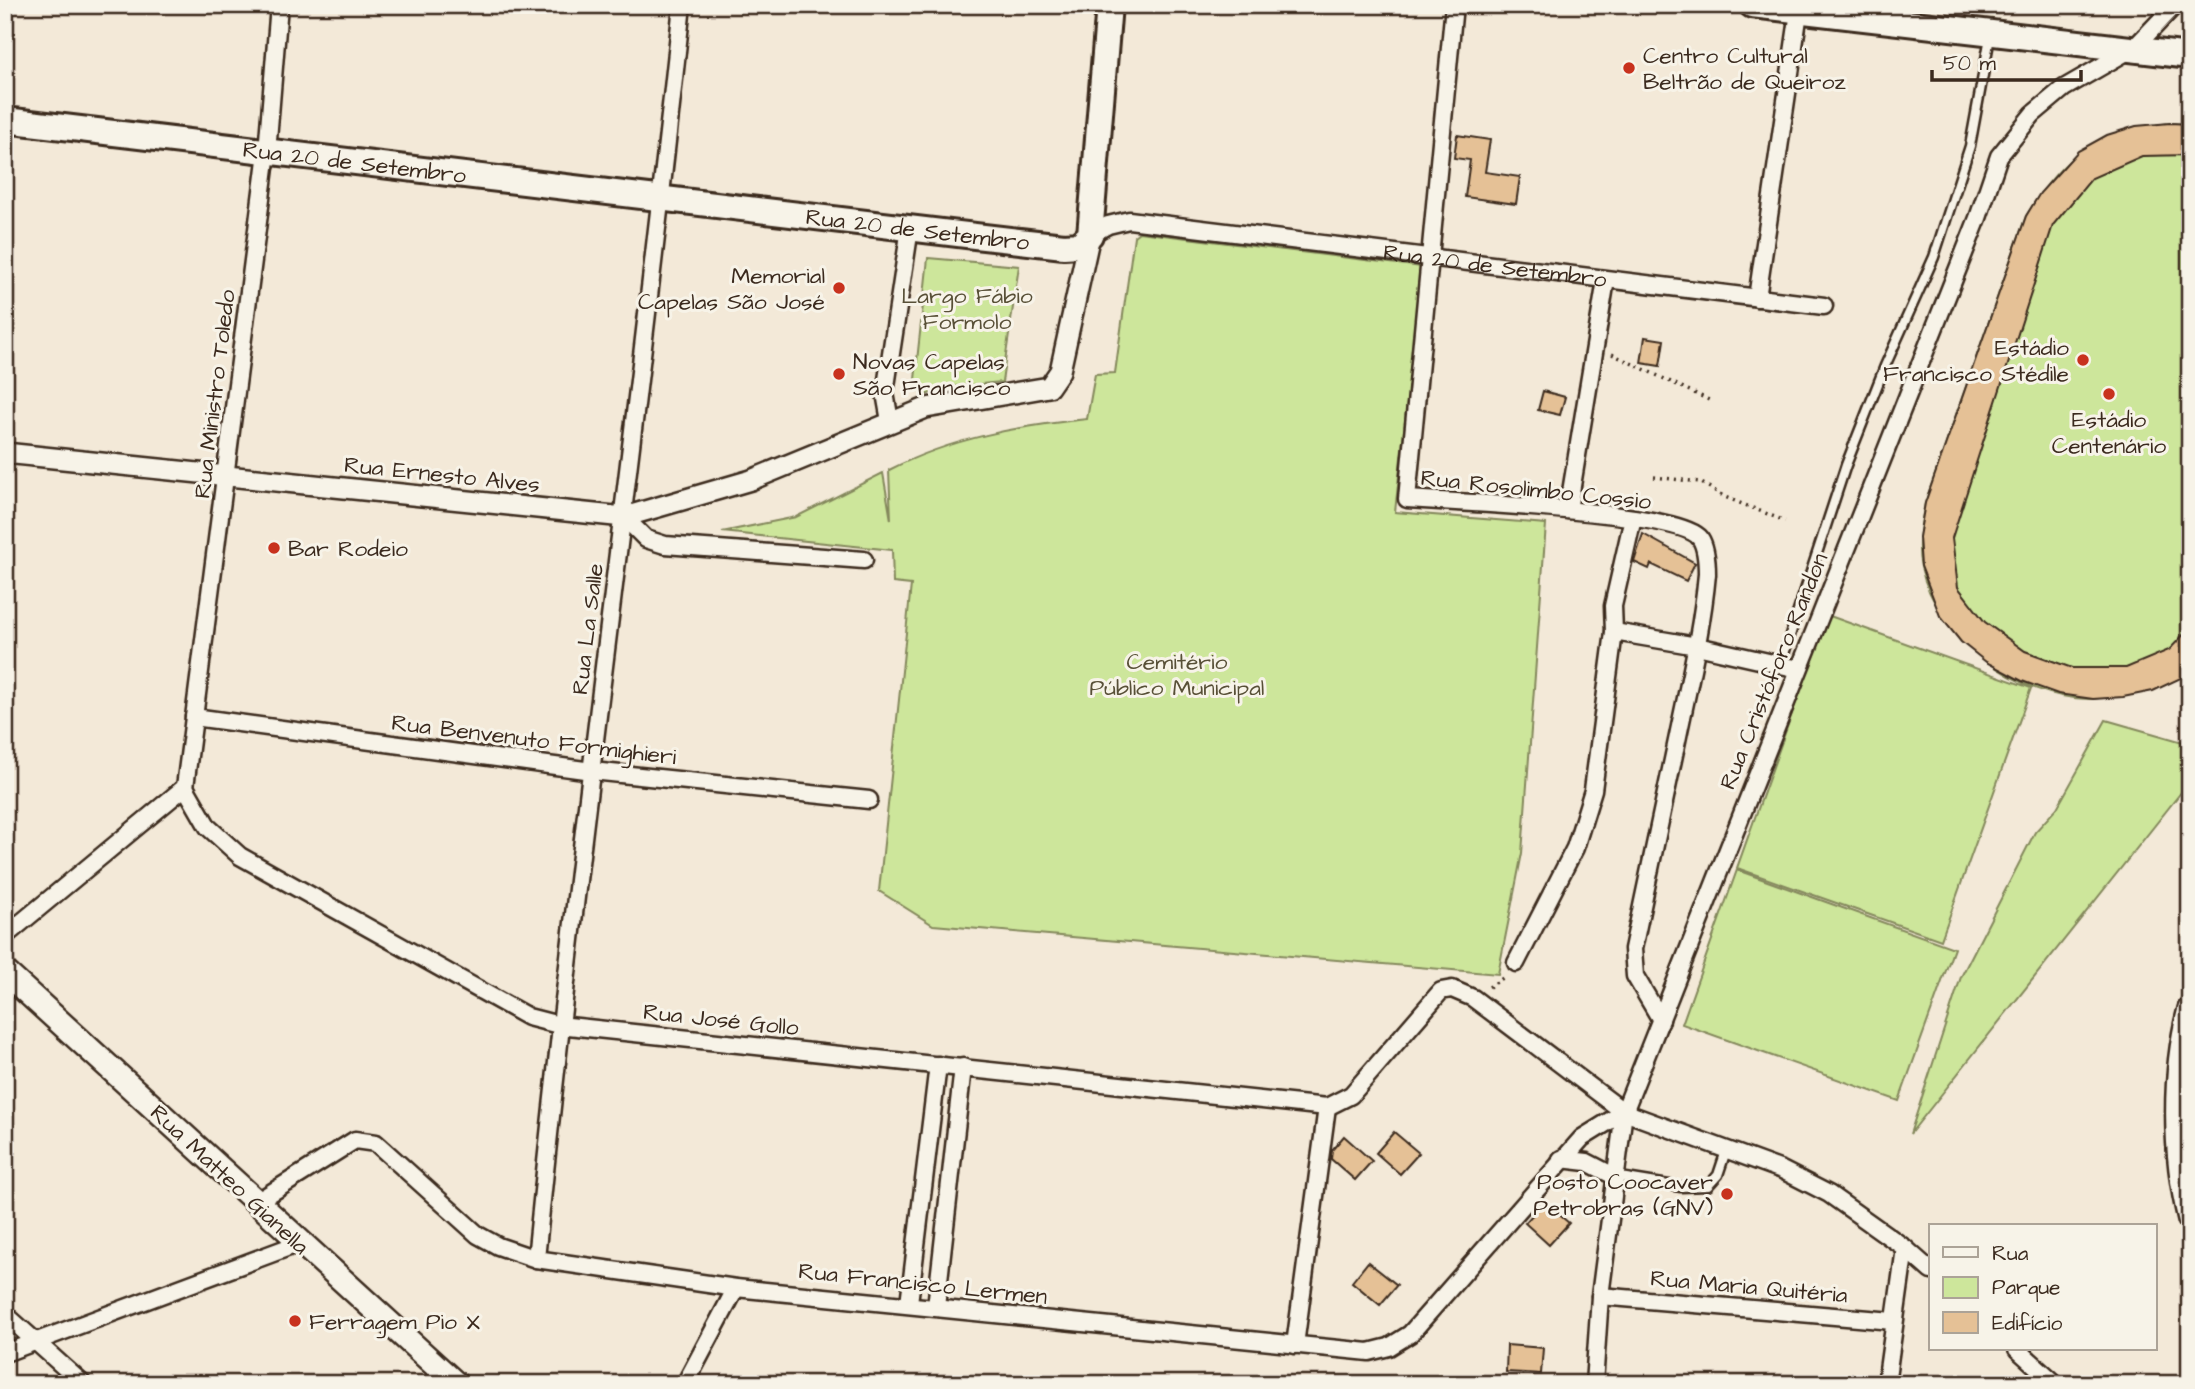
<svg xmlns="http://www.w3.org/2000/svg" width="2195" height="1389" font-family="'Architects Daughter',sans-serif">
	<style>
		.green { fill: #cde69b; stroke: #84885c; stroke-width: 2 }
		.building { fill: #e5c196; stroke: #3b2a1e; stroke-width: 2 }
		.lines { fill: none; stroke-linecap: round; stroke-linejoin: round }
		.service-casing { stroke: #3b2a1e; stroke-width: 13 }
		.minor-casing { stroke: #3b2a1e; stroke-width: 21 }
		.tertiary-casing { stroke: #3b2a1e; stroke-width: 24 }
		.secondary-casing { stroke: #3b2a1e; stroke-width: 28 }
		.primary-casing { stroke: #3b2a1e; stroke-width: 30 }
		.path { stroke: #3b2a1e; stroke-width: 3.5; stroke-dasharray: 2 5; stroke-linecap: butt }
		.service { stroke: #f7f3e8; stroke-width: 8 }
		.minor { stroke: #f7f3e8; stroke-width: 16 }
		.tertiary { stroke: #f7f3e8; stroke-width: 19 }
		.secondary { stroke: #f7f3e8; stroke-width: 23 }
		.primary { stroke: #f7f3e8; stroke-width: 24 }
		.poi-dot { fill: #c8321e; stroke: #f7f3e8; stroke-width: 2.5 }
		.labels { text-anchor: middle; stroke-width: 6; stroke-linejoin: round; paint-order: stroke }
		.poi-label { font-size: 23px; fill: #3b2a1e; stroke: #f7f3e8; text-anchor: start }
		.street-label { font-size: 23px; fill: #3b2a1e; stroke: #f7f3e8 }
		.park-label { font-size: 23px; fill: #585037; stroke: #f7f3e8 }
	</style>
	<rect width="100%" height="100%" fill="#f3e9d8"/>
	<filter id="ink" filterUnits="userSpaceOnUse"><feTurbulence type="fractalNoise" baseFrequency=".0143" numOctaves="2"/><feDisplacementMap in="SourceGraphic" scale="14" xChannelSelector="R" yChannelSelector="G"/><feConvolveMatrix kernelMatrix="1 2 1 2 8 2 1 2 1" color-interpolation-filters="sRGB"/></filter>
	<g filter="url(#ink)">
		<path class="green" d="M2170,123L2190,124V672C2165,679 2114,698 2092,699C2020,701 1936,636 1921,567C1916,545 1921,524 1925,503L2026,216C2064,153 2097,131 2170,123Z
			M1139,232L1422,267L1395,512L1546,524L1522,853L1498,974L933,925L879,891L911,585L893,583L892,550L722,532L796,517L883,473L891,520L889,470C951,438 1019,426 1087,419L1095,374L1115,373L1134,236Z
			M928,258L1019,266L1002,382L950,387L925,395L914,389Z
			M1827,615L2031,688L1941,940L1737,868Z
			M2106,720L2190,744V781L1910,1134L1961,977L2035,832L2057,808Z
			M1737,870L1954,948L1899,1101L1682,1024Z"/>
		<path class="building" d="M2170,123L2190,124V155L2142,156L2092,178L2053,225L1952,538L1958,587L1985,622L2025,651L2072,668H2126L2169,650L2190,628V672L2183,677L2153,691L2123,697L2093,699L2058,694L2022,681L1986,662L1961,642L1940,616L1921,566L1919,537L1925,503L2026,216L2040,193L2078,151L2107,135L2136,126Z
			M1457,135L1490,140L1485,172L1520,177L1516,204L1465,197L1470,160L1454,158Z
			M1645,337L1664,340L1660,366L1641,363Z
			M1543,391L1565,397L1560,415L1538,410Z
			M1643,534L1695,563L1686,581L1651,564L1649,569L1634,562Z
			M1394,1132L1419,1153L1400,1174L1376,1153Z
			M1344,1136L1372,1161L1355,1180L1331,1159L1332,1150Z
			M1544,1202L1569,1223L1549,1245L1525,1223Z
			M1368,1262L1397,1285L1380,1305L1352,1282Z
			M1507,1345L1543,1348L1541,1374L1506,1372Z"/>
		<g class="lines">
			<defs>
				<path id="service" d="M1781,663L1846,465L1885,366L1934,257L1970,146L1990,37
					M1614,1176L1681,1187L1708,1186L1718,1175L1726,1151"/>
				<g id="minor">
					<path d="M1454,5L1407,499C1451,502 1679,511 1700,538C1706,547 1707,563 1707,574C1702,629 1689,683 1678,736C1663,807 1648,878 1633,949L1635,976L1661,1020"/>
					<path id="s1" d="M1090,235L1108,225L1129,220L1824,306"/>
					<path d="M1757,298L1800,5"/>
					<path d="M890,421L885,393L910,228"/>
					<path d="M1568,510L1606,280"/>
					<path d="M624,517L646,539L665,545L864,560"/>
					<path d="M1614,632L1697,646L1799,669"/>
					<path d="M194,717L592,771L869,800"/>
					<path d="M185,787L208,827L240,856L528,1017L559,1025L1327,1107"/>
					<path d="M185,787L267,152L279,5"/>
					<path d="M5,936L185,787"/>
					<path d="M1516,963L1575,848L1593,790L1614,632L1613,606L1633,518"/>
					<path d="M1327,1107L1351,1095L1441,991L1452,989L1473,998L1624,1112L1782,1170L1829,1194L1905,1248L1931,1271"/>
					<path d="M1561,1159L1587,1162L1614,1176"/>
					<path d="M255,1203L355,1140L376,1143L478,1235L498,1246L536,1259L736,1288L1369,1352L1389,1347L1410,1334L1582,1138L1624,1112"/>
					<path d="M536,1259C578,840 638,424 682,5"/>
					<path d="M1600,1296L1893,1321"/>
					<path d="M909,1303L938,1065"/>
					<path d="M936,1307L963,1067"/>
					<path d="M5,1314L83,1384"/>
					<path d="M1295,1345L1327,1107"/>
					<path d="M2017,1349L2056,1384"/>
					<path d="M5,1353L300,1243"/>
					<path d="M685,1384L736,1288"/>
					<path d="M1594,1384L1600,1296L1624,1112L1978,218L1999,156L2033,114L2064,88L2135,47L2175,5"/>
					<path d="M1886,1384L1905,1248"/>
				</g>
				<path id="tertiary" d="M5,453L624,517L751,480L926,408L1049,387L1060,371L1090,235"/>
				<path id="secondary" d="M5,972L456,1384
					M2190,1009C2173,1073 2174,1155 2190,1219"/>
				<g id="primary">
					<path d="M1752,5L2190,56"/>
					<path id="s2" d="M5,120L975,236L1064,246L1079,245L1090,235L1109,5"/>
				</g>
			</defs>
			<use href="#service" class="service-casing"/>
			<use href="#minor" class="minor-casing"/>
			<use href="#tertiary" class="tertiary-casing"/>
			<use href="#secondary" class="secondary-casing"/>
			<use href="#primary" class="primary-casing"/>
			<path class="path" d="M1612,354L1709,400
				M1654,477L1700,482L1725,497L1785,521
				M1489,987L1506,976"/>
			<use href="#service" class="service"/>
			<use href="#minor" class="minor"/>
			<use href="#tertiary" class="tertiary"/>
			<use href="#secondary" class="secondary"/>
			<use href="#primary" class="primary"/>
		</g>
	</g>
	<g class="poi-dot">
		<circle cx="1629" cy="68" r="7"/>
		<circle cx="839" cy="288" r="7"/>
		<circle cx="2083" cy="360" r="7"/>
		<circle cx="839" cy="374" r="7"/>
		<circle cx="2109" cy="394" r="7"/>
		<circle cx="274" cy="548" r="7"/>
		<circle cx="1727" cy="1194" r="7"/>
		<circle cx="295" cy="1321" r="7"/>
	</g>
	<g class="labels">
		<g class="poi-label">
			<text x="1643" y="63">Centro Cultural<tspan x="1643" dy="26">Beltrão de Queiroz</tspan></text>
			<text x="825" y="283" text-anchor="end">Memorial<tspan x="825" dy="26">Capelas São José</tspan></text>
			<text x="2069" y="355" text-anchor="end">Estádio<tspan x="2069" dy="26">Francisco Stédile</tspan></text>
			<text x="853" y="369">Novas Capelas<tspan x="853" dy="26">São Francisco</tspan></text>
			<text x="2109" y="427" text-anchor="middle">Estádio<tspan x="2109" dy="26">Centenário</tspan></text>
			<text x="288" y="556">Bar Rodeio</text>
			<text x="1713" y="1189" text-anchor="end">Posto Coocaver<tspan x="1713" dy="26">Petrobras (GNV)</tspan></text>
			<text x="309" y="1329">Ferragem Pio X</text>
		</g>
		<g class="street-label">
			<text dy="8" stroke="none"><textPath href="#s2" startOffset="352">Rua 20 de Setembro</textPath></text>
			<text dy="8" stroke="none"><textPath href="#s2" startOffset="919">Rua 20 de Setembro</textPath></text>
			<text dy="8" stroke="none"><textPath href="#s1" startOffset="411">Rua 20 de Setembro</textPath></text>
			<text transform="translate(214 394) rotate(-83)" y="8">Rua Ministro Toledo</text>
			<text transform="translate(442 474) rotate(6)" y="8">Rua Ernesto Alves</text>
			<text transform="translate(1536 489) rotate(6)" y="8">Rua Rosolimbo Cossio</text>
			<text transform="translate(587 629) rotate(-83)" y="8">Rua La Salle</text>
			<text transform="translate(1773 671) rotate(-68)" y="8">Rua Cristóforo Randon</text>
			<text transform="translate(534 739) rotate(7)" y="8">Rua Benvenuto Formighieri</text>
			<text transform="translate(721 1019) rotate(6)" y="8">Rua José Gollo</text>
			<text transform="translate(230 1179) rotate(43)" y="8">Rua Matteo Gianella</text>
			<text transform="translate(923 1283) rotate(6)" y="8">Rua Francisco Lermen</text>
			<text transform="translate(1749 1286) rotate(5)" y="8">Rua Maria Quitéria</text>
		</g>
		<g class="park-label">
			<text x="967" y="303">Largo Fábio<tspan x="967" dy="26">Formolo</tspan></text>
			<text x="1177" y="669">Cemitério<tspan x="1177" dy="26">Público Municipal</tspan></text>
		</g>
	</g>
	<rect width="2195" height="1389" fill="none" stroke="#f7f3e8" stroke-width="28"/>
	<rect x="14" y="14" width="2167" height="1361" fill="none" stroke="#3b2a1e" stroke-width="2.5" filter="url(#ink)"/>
	<rect x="1929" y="1224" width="228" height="126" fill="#f7f3e8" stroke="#aca397" stroke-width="2"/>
	<rect x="1943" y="1247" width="35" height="10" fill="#f7f3e8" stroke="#aca397" stroke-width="2"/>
	<text x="1992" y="1260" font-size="21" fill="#3b2a1e">Rua</text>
	<rect x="1943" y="1277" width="35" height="21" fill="#cde69b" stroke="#aca397" stroke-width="2"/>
	<text x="1992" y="1294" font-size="21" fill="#3b2a1e">Parque</text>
	<rect x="1943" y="1312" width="35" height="21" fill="#e5c196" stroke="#aca397" stroke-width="2"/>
	<text x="1992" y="1330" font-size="21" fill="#3b2a1e">Edifício</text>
	<path d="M1932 70v10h149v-10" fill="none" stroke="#3b2a1e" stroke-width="3.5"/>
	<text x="1943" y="70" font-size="21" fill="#3b2a1e" stroke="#f7f3e8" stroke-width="5" paint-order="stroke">50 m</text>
</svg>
